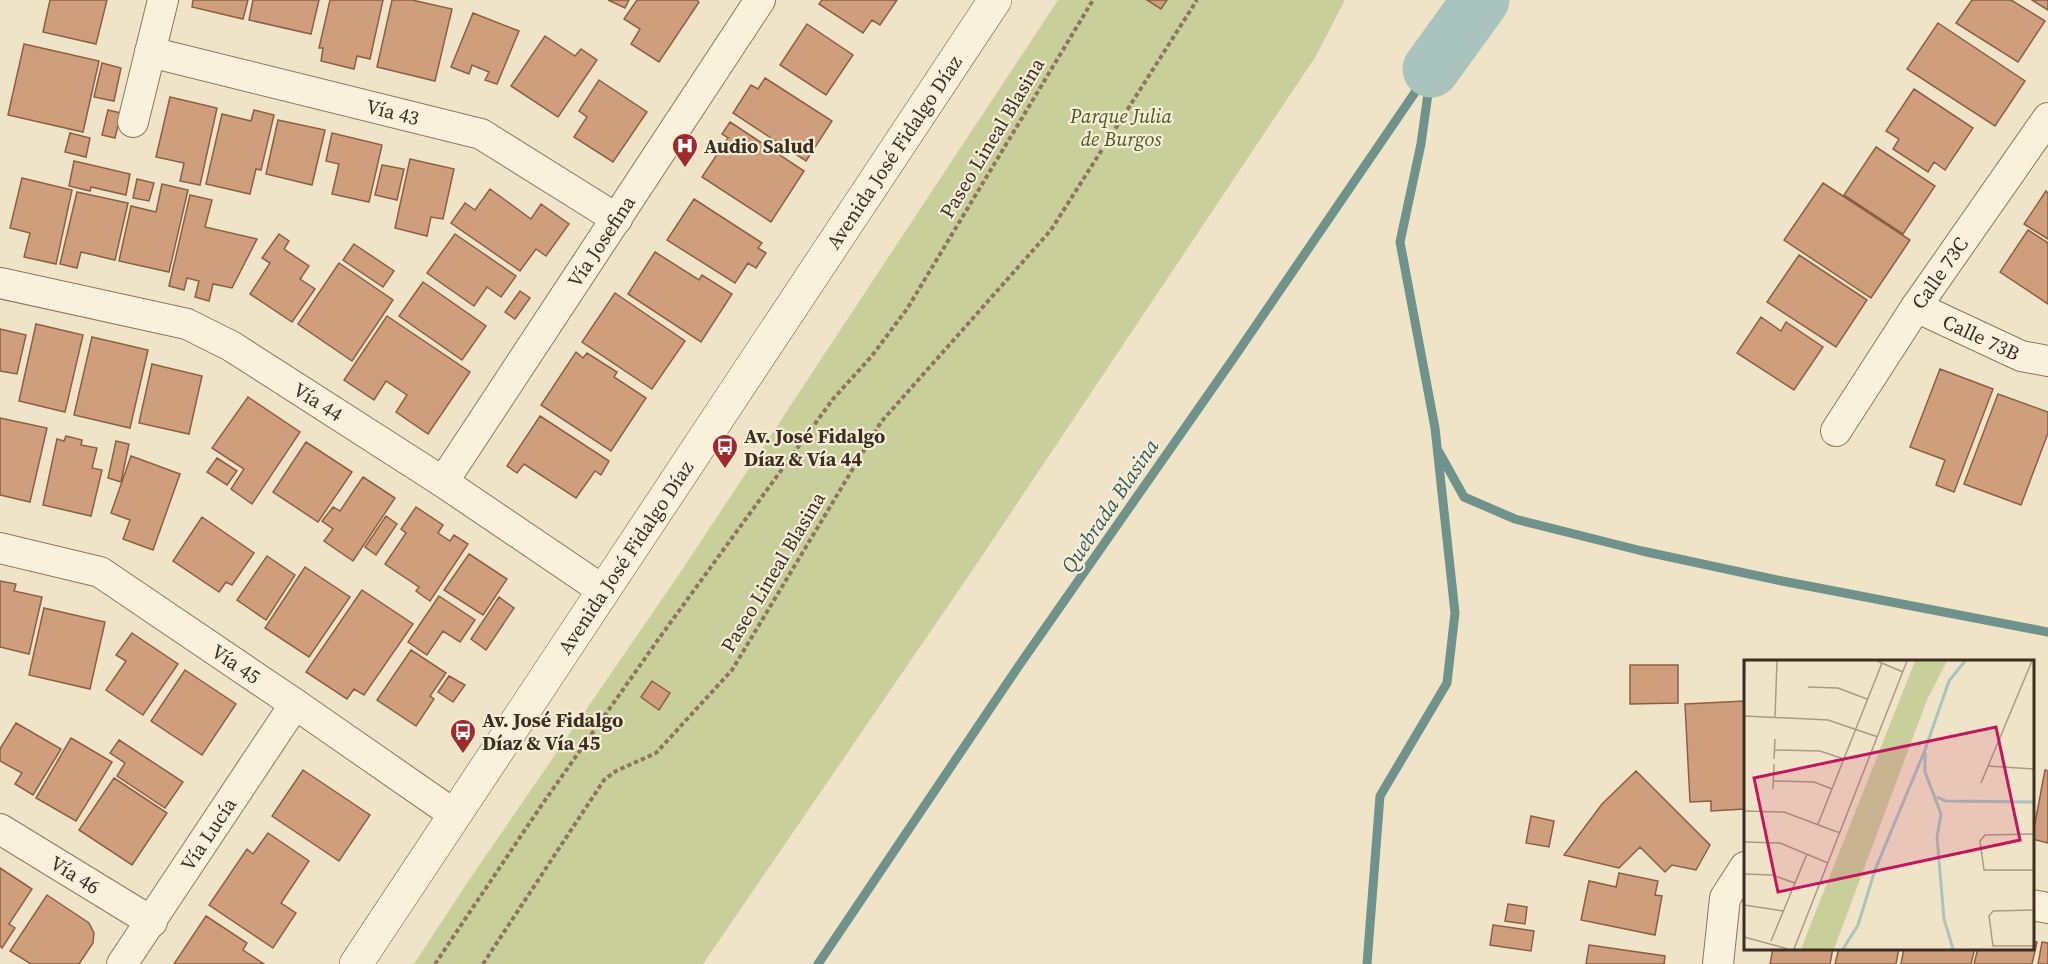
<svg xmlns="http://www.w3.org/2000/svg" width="2048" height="964" font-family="'Source Serif 4',serif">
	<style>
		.green { fill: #c9cf9b }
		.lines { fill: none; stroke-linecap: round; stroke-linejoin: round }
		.stream { stroke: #6f938a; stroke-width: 9 }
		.river { stroke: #a9c4bc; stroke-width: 57 }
		.building { fill: #cf9f7d; stroke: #8d5f41; stroke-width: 1.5 }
		.street-casing { stroke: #8d765c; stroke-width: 32 }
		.secondary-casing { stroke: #6f573f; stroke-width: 34 }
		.path { stroke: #8d765c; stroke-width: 4; stroke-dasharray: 4.5 3; stroke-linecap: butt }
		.street { stroke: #faf1dc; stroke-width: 30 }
		.secondary { stroke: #faf1dc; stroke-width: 33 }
		.labels { text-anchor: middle; stroke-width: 4.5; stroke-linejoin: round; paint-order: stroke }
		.street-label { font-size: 20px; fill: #3d2e20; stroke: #f7eed8 }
		.park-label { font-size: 20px; font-style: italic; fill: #4d5a26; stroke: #f7eed8 }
		.poi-label { font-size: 20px; font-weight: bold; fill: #3d2e20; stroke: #f7eed8; text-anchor: start }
		.water-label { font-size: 21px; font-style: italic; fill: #2f5d5a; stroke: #f7eed8 }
		.inset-river { fill: none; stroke: #a9c4bc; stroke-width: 3 }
		.inset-road { fill: none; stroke: #a89b85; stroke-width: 1.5 }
		.view { fill: #c2185b; fill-opacity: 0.15; stroke: #c2185b; stroke-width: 3 }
		.inset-edge { fill: none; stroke: #3d2e20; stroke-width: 3 }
	</style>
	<rect width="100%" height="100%" fill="#f0e4c8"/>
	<path class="green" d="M1058,0H1345L1316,56L976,565L703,964H414L467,883L680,573Z"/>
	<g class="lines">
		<path class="stream" d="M1439,452L1464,497L1515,519L1642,551L1782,581L2048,632
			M818,964L1018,667L1233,359L1431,69
			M1367,964L1380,796L1447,683L1455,613L1435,428L1400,242L1421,144L1431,72"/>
		<path class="river" d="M1431,69L1481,0"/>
	</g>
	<path class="building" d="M50,0H107L96,44L43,32Z
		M193,0H248L243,19L192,7Z
		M253,0H319L311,34L249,20Z
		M330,0H383L370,59L357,56L354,69L321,61L323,48H319Z
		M392,0H412L452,9L435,81L377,67Z
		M608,0H629L625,8Z
		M637,0H697L699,2L659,62L631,44L640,29L624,19Z
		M822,0H897L880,25L872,20L863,33L819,4Z
		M1147,0H1167L1161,9Z
		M1972,0H2011L2045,21L2018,62L1956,23Z
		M2032,0H2048V10Z
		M473,13L519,31L497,84L485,80L489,72L472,65L469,74L451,67Z
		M1938,23L2025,81L1995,126L1907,69Z
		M807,24L853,55L826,95L780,65Z
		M545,36L575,56L581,49L597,60L558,117L511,86Z
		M24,44L99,61L83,132L8,115Z
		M102,63L121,68L114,101L94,97Z
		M765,78L832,121L806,161L733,113L751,85L758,89Z
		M599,80L647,112L613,162L574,137L587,117L579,111Z
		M1914,89L1973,128L1945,170L1934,162L1928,172L1893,149L1899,139L1886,131Z
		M170,97L217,108L200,185L180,181L184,163L156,157Z
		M108,110L121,113L115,138L102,135Z
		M254,110L274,115L261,170L256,169L250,194L206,184L222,114L251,121Z
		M278,120L325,130L312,185L266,174Z
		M730,122L804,171L771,222L702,177L728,138L722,134Z
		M70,133L90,138L86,157L65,152Z
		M332,133L382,145L369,202L332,194L339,164L326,161Z
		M1876,147L1935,186L1903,234L1844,195Z
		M410,159L454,169L443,219L431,217L427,236L395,228Z
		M74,161L130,174L126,195L91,187L90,191L69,186Z
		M382,165L404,169L397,200L375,195Z
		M22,178L72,190L56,264L24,257L30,233L10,228Z
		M137,179L154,183L149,201L133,198Z
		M1823,183L1910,240L1871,298L1784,240Z
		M162,184L188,190L169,272L119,261L131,206L156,212Z
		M490,189L531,219L541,204L569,224L546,256L536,249L520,271L451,223L465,203L475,210Z
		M2046,191L2048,193V239L2024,224Z
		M77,192L128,203L115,260L81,252L77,268L60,264Z
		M190,195L212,200L205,227L257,239L232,288L213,284L209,301L195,297L199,281L187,278L184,290L169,286Z
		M694,199L762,243L758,248L766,253L756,268L748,263L735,283L667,240Z
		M2028,230L2048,243V304L2000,272Z
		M279,234L289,241L284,249L309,266L300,279L315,289L292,322L250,294L270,263L262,258Z
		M455,234L516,276L501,297L487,287L474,306L427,273Z
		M354,244L394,271L383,287L343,260Z
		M655,252L699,280L702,275L732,294L701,342L628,294Z
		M1799,255L1867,300L1836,347L1767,302Z
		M339,263L393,300L352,361L298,324Z
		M423,282L486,326L462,360L399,316Z
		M520,291L530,298L515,319L505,312Z
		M615,293L685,341L652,389L582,342Z
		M387,316L470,372L428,434L396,412L407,395L386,381L374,400L344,380Z
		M1761,317L1781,331L1786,322L1823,347L1794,390L1737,353Z
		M36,324L83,335L65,412L19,401Z
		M0,329L26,335L17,374L0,371Z
		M92,337L148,350L130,428L74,415Z
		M576,352L583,358L587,353L617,372L614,377L646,398L611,451L541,405Z
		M152,364L202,376L189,434L139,423Z
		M1940,369L1993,389L1954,492L1936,485L1945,460L1910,447Z
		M1998,394L2048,412V433L2021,505L1964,484Z
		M248,397L300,432L252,504L231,489L244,469L212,448Z
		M540,416L609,461L601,475L595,471L576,498L524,464L517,473L507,466Z
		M0,418L47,428L30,502L0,495Z
		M66,436L82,440L81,445L97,448L92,468L102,470L91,516L43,505L57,439L64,441Z
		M116,441L129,444L121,482L108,478Z
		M306,442L352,472L318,522L273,492Z
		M131,456L180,474L153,550L123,539L130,520L111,513Z
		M217,458L237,471L227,485L207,472Z
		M363,477L395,498L353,561L324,541L333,529L322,521L333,507L340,511Z
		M416,507L443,525L438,533L450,541L454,535L468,544L430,601L416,591L419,587L385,564L406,533L401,529Z
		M386,516L397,524L376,555L365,547Z
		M202,517L254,553L232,585L226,582L219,592L173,561Z
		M469,554L507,579L483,615L444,590Z
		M267,556L295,575L266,620L237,600Z
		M305,567L350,597L309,657L265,628Z
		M0,581L16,584L14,591L42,597L29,654L0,647Z
		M362,590L413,624L364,695L354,689L347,699L306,672Z
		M439,596L475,620L460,642L443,631L427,655L408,642Z
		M499,597L514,608L486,650L471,639Z
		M44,608L105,622L90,689L29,675Z
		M132,633L178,664L143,715L106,690L126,661L116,655Z
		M411,650L446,673L430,696L434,699L416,726L377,700Z
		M1630,665H1678V703L1630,704Z
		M185,670L236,704L202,755L151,721Z
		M449,676L465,685L453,702L438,692Z
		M652,681L670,693L659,710L641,697Z
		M1745,701V809L1711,811V801L1690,802L1685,704Z
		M16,723L61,749L33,795L15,784L22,773L0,761V749Z
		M71,738L112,762L76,821L36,798Z
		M119,740L183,782L165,808L117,776L125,763L110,753Z
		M303,770L370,815L339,861L272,816Z
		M2045,770L2048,771V843L2032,839Z
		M1636,771L1710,845L1696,870L1672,865L1665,872L1640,847L1619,868L1564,855L1602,804Z
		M114,778L167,813L132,865L79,830Z
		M1531,816L1554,821L1549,847L1526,843Z
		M268,833L309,861L281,903L296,913L273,948L209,905L247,849L253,854Z
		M0,868L32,889L9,924L15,928L2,948L0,946Z
		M1619,873L1658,881L1655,895L1662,896L1655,935L1581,920L1589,881L1616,887Z
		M47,895L89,923L94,933L93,943L79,964H31L10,951Z
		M1508,904L1527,907L1525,924L1505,921Z
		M206,916L247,943L243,950L264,964H174Z
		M1493,925L1534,931L1531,951L1490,945Z
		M2032,941L2037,942L2032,964H1974L1978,948H2032Z
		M2042,942L2048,943V964H2038Z
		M1589,945L1665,956L1664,964H1586Z
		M1773,948H1833L1830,964H1770Z
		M1839,948H1899L1896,964H1835Z
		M1904,948H1975L1971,964H1901Z"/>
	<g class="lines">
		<defs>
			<g id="street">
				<path id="s1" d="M150,52L481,134L617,219"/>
				<path d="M133,122L163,0"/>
				<path id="s2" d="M0,283L187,324L231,346L443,482L604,591"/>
				<path id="s3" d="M1916,307L2021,356L2048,361"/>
				<path id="s4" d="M1836,431L1916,307L2048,118"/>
				<path id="s5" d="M443,482L760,0"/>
				<path id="s6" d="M0,548L100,572L295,704L455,815"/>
				<path id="s7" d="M0,829L152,922"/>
				<path d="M2032,905L2048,908"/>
				<path id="s8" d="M122,964L295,704"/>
				<path d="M1718,964L1725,898L1745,867"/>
			</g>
			<g id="secondary">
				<path id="s9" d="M356,964L995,0"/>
			</g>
		</defs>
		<use href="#street" class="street-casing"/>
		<use href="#secondary" class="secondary-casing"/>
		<path class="path" d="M435,964L541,806L660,637L833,399L871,357L907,309L1093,0
			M483,964L604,780L616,771L656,753L732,670L881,422L1051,230L1197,0"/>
		<use href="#street" class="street"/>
		<use href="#secondary" class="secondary"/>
	</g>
	<defs>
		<symbol id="hospital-pin" viewBox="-11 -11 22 30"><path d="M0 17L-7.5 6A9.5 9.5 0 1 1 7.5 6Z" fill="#9e2a2b" stroke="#f7eed8"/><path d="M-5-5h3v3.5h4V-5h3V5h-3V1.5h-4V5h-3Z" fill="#fff"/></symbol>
		<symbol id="bus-pin" viewBox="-11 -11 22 30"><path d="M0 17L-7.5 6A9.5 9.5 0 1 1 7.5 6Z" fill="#9e2a2b" stroke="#f7eed8"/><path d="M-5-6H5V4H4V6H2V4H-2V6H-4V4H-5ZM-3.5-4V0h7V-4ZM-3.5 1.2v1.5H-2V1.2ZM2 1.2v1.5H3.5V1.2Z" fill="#fff"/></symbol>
	</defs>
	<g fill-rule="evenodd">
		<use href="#hospital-pin" x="670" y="131" width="30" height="40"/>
		<use href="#bus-pin" x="710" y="432" width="30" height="40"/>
		<use href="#bus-pin" x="448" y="717" width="30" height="40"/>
	</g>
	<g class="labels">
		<g class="street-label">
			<text dy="7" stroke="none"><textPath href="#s1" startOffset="250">Vía 43</textPath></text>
			<text transform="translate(992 138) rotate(-59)" y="7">Paseo Lineal Blasina</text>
			<text dy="7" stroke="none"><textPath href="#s9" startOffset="974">Avenida José Fidalgo Díaz</textPath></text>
			<text dy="7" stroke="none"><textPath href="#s5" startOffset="288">Vía Josefina</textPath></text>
			<text dy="7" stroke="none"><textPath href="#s4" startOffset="189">Calle 73C</textPath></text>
			<text dy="7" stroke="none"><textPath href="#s3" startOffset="72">Calle 73B</textPath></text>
			<text dy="7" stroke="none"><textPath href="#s2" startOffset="344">Vía 44</textPath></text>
			<text dy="7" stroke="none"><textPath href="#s9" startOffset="488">Avenida José Fidalgo Díaz</textPath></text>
			<text transform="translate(773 572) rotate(-59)" y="7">Paseo Lineal Blasina</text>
			<text dy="7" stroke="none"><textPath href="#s6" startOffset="267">Vía 45</textPath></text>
			<text dy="7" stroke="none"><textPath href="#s8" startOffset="156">Vía Lucía</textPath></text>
			<text dy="7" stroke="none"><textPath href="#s7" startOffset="88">Vía 46</textPath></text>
		</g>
		<g class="park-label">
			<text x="1121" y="123">Parque Julia<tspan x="1121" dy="23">de Burgos</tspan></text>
		</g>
		<g class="poi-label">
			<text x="704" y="153">Audio Salud</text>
			<text x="744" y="443">Av. José Fidalgo<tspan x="744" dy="23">Díaz &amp; Vía 44</tspan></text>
			<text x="482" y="727">Av. José Fidalgo<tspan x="482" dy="23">Díaz &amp; Vía 45</tspan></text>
		</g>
		<g class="water-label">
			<text transform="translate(1110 506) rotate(-56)" y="7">Quebrada Blasina</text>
		</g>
	</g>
	<g transform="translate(1744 660)">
		<rect width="290" height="290" fill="#f0e4c8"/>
		<path d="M171,1H203L183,40L90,289H57Z" fill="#c9cf9b"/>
		<path class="inset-river" d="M181,90L205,21L221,1M181,92V112L197,154L193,177L200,259L209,289M193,137L202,141L290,142M99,289L114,265L131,210L181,90"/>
		<path class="inset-road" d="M133,1L159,12M64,27L94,28L123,39M0,29L1,1M0,56L84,60L134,77M31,57L33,1M30,90L76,91L100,99M30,99L31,79M244,106L290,109M29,121L70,122L88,129M237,123L288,1M29,129L30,104M0,151L40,152L96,173M74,164L138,3M290,174L241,175L236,181L240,210H290M0,182L36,183L84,203M0,214L28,215L51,223M0,245L39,251M290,250L249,251L245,256L249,286H290M0,277L44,289M27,281L63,194M50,289L163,1"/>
		<path class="view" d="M252,67L276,180L34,232L10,118Z"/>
		<rect width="290" height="290" class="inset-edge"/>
	</g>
</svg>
